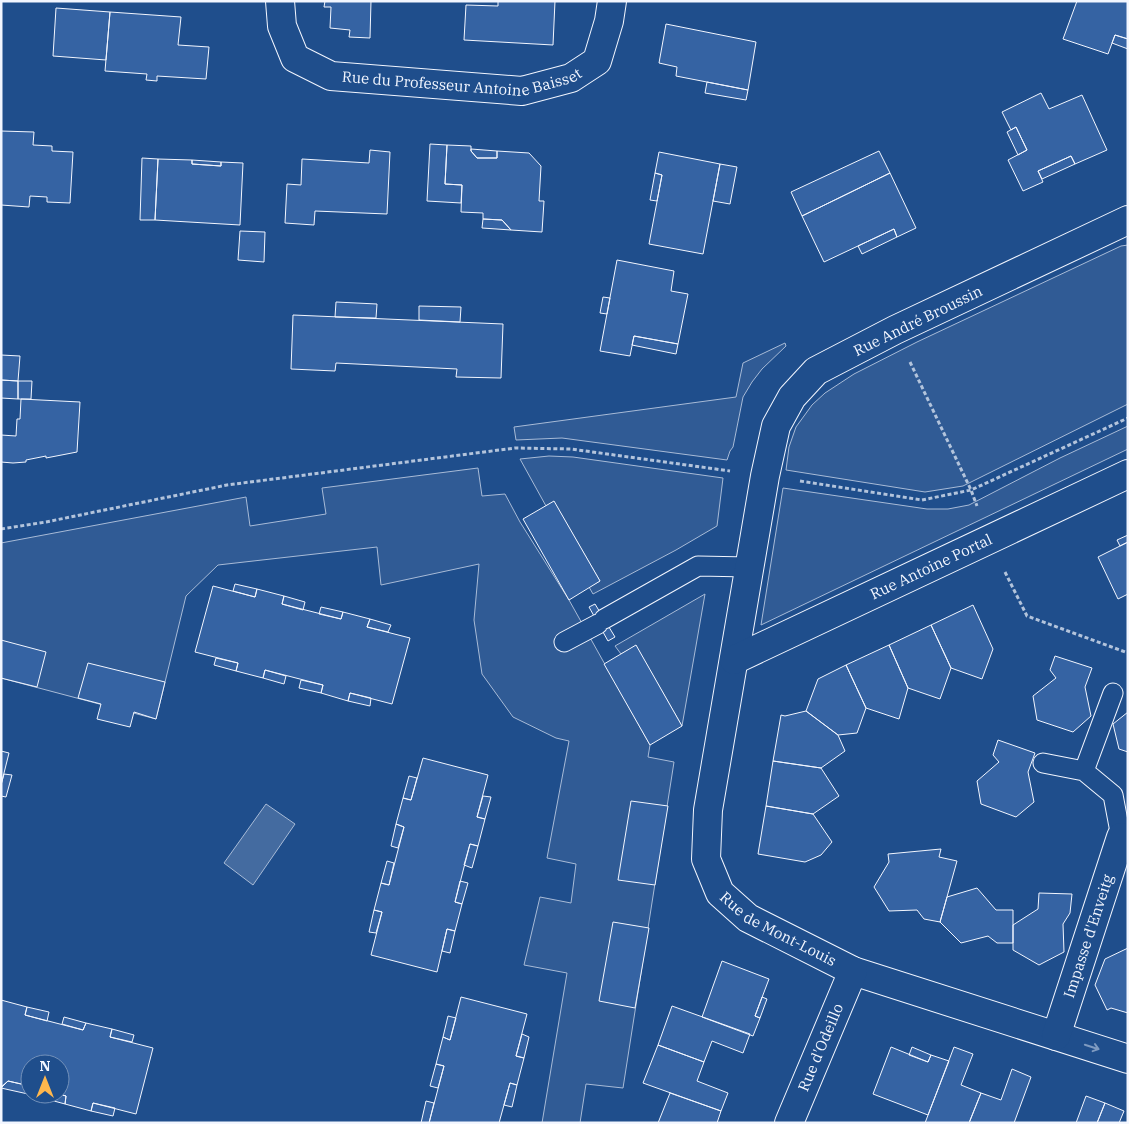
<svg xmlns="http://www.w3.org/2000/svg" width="1129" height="1124" font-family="'IBM Plex Serif',serif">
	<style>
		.built { fill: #305b95; stroke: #a8bbd7 }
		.water { fill: #446ba0; stroke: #a8bbd7 }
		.building { fill: #3563a3; stroke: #f2f6ff }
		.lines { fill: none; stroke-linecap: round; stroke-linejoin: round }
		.service-casing { stroke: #f2f6ff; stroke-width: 21 }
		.minor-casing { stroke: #f2f6ff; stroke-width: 30 }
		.path { stroke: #b3c4dc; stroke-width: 3; stroke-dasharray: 4 2.5; stroke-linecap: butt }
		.service { stroke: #1f4e8c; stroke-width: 19 }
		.minor { stroke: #1f4e8c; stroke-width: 28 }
		.oneway { stroke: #7e9ac0 }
		.labels { text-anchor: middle; stroke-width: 4; stroke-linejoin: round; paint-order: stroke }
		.street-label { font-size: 15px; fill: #f2f6ff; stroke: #1f4e8c }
	</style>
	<rect width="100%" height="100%" fill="#1f4e8c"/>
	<path class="built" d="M1128,245V404L963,486L925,492L786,470L789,447L796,427L812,405L825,393L854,374L917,342L1121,246Z
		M785,343L786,346L762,369L752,382L743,397L733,447L730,451L727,460L562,438L516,440L514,427L736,397L743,363Z
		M1128,426V449L761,625L783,488L927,509H948L969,505L1060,458Z
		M549,456L573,457L723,478L717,526L676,550L593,594L589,587L600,581L554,502L546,506L520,459Z
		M478,468L482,496L505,494L520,522L569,600L650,745L648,757L674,762L623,1088L586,1084L580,1123H542L567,973L524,965L540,897L571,903L576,864L547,858L569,741L556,738L513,717L482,674L474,620L479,564L381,585L377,547L218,565L186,596L156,719L1,678V543L246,497L250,526L326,514L322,488Z
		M705,594L682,726L636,646L621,654L615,646Z"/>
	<path class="water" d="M266,804L295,824L253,885L224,863Z"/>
	<path class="building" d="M325,1H371L370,38L349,37L350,30L330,28L331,7H324Z
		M498,1H555L553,45L464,40L466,5L498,6Z
		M1077,1H1128V39L1115,35L1108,54L1063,39Z
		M56,8L110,12L106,60L53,56Z
		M110,12L181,17L178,45L209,47L206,79L157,76V81L146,80L147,74L105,71Z
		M666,24L756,42L748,90L676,76L677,67L659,63Z
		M1115,35L1128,39V49L1112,43Z
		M707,82L748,90L746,100L705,93Z
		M1041,93L1049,109L1082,95L1107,150L1075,164L1071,156L1038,171L1043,182L1023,191L1008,160L1027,150L1016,127L1011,130L1002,112Z
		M1016,127L1027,150L1018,155L1007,132Z
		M1,131L34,132L33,145L52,146V151L73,152L70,203L47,202V197L30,196L29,207L1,205Z
		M430,144L447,145L445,184L462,185L461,203L427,201Z
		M447,145L471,146V151L477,158H497V151L529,153L541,166L539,201H544L542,232L511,230L502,220L483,219V213L461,212L462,185L445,184Z
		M471,149L497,151V158H477L471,151Z
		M370,150L390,152L387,214L315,211L314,225L285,223L287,184L301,185L302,159L369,163Z
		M879,151L890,173L802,216L791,192Z
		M659,152L720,164L703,254L649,244L662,175L655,173Z
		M1071,156L1075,164L1042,179L1038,171Z
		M142,158L158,159L155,220H140Z
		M158,159L192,160V164L221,166V162L243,163L240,225L155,220Z
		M192,160L221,162V166L192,164Z
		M720,164L737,167L730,204L713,201Z
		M655,173L662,175L657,201L650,200Z
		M890,173L916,228L897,237L894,229L824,262L802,216Z
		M483,219L502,220L511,230L482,228Z
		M894,229L897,237L862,254L858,246Z
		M240,231L265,232L264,262L238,260Z
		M617,260L674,271L671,291L688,294L678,344L634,336L630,356L600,351Z
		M603,297L610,298L607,314L600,313Z
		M336,302L377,304L376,318L335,317Z
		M419,306L461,307L460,322L419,320Z
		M293,315L503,324L501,378L456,377L457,369L336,363L335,371L291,369Z
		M634,336L678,344L676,354L632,345Z
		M1,355L20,356L18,381L1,380Z
		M1,380L18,381V399L1,398Z
		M18,381H32L31,399H18Z
		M21,399L80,402L77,452L46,458V456L26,460V462L13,463L1,462V435L16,436L17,419H20Z
		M554,501L600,581L569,600L523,519Z
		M1128,535V542L1120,546L1117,540Z
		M1128,542V594L1118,599L1098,557Z
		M235,584L257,589L255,597L233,591Z
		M213,586L255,597L257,589L284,596L282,604L341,619L343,612L370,619L367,627L410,638L392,704L350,693L348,701L321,693L323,685L265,670L263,678L236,671L238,663L195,652Z
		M284,596L305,602L303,610L282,604Z
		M595,604L615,637L608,641L589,607Z
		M973,605L993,649L982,679L951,668L931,625Z
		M321,607L343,612L341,619L319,614Z
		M370,619L391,625L388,632L367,627Z
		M931,625L951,668L940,699L908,688L889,645Z
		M1,640L46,652L37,687L1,678Z
		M636,645L682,726L650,745L604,664Z
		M889,645L908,688L899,719L866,708L846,665Z
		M1055,656L1092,668L1085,687L1091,716L1073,732L1037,720L1033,696L1056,678L1050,670Z
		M216,658L238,663L236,671L214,665Z
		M88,663L165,682L156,719L134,712L130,727L97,719L101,704L78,698Z
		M846,665L866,708L857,733L838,735L806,711L818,679Z
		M265,670L286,676L284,684L263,678Z
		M301,680L323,685L321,693L299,688Z
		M350,693L371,698L370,706L348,701Z
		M806,711L838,735L845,751L821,768L773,761L781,715L785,716Z
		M1128,712V752L1119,749L1113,724Z
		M998,740L1035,753L1028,772L1034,802L1016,817L981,804L977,781L999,762L993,755Z
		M1,751L9,753L1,785Z
		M423,758L488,775L477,817L485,819L478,846L470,844L455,902L462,904L455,931L447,929L437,972L371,955L382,912L374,910L381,883L389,885L404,827L396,824L403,798L411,800Z
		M773,761L821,768L839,796L813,814L766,806Z
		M4,774L12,775L6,797L1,796V785Z
		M409,776L417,778L411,800L403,798Z
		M483,796L491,797L485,819L477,817Z
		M631,801L668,806L655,885L618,880Z
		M766,806L813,814L832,842L821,855L805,862L758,854Z
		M396,824L404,827L398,848L391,846Z
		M470,844L478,846L472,868L464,865Z
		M941,849L939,857L957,861L940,922L924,919L917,910L889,911L874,887L889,862L888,854Z
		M387,861L394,863L389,885L381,883Z
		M460,881L468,883L462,904L455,902Z
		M977,888L996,910H1013V943H997L988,936L961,943L940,922L947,897Z
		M1039,893L1072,894L1070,913L1063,924L1064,952L1039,965L1013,950V925L1038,909Z
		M374,910L382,912L376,933L369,932Z
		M613,922L649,928L635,1008L599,1001Z
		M447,929L455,931L450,953L442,951Z
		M1128,948V1013L1111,1008L1107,1010L1095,985L1105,959Z
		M722,961L769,979L755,1016L760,1018L753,1036L702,1017Z
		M461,997L527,1014L516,1056L524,1058L517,1085L510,1083L499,1123H429L444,1066L436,1064L443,1037L450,1040Z
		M762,997L767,999L760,1018L755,1016Z
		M1,1000L27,1007L25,1015L83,1030L86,1023L112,1029L110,1037L153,1048L136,1114L93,1103L91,1111L65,1104L66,1096L59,1094L60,1064H30V1086L8,1081L1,1087Z
		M672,1006L750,1034L743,1053L712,1041L704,1062L658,1045Z
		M27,1007L49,1012L47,1021L25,1015Z
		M448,1016L456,1018L450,1040L443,1037Z
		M64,1017L86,1023L83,1030L62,1024Z
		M112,1029L134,1035L132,1042L110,1037Z
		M522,1034L529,1037L524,1058L516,1056Z
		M658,1045L704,1062L697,1081L728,1093L721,1111L643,1083Z
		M891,1047L928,1062L931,1055L949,1061L928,1115L873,1094Z
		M912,1047L931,1055L928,1062L909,1055Z
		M954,1047L973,1054L961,1085L981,1093L969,1123H925Z
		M436,1064L444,1066L438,1088L430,1086Z
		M1012,1069L1031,1077L1014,1123H969L981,1093L1001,1100Z
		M8,1081L30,1086L28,1094L1,1088Z
		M510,1083L517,1085L512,1107L504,1105Z
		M670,1093L721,1111L717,1123H658Z
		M44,1094H59L66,1096L65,1104L43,1098Z
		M1086,1096L1105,1103L1097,1123H1076Z
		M426,1101L434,1103L429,1123H421Z
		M93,1103L115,1108L113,1116L91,1111Z
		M1105,1103L1124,1111L1119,1123H1097Z"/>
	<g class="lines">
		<defs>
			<path id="service" d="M604,619L698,566L749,567
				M564,642L598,624
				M1113,693L1084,771L1113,795L1121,837L1128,835
				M1043,763L1084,771"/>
			<g id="minor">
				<path id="s1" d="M280,1L282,26L295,58L331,76L522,91L571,78L597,61L609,21L612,1"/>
				<path id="s2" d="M1128,220L895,330L816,371L792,397L776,426L765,476L708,810L706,859L720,893L748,918L853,971L1128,1059"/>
				<path id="s3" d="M734,660L1128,474"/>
				<path id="s4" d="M1056,1036L1121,837"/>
				<path id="s5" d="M789,1123L853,971"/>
			</g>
		</defs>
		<use href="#service" class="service-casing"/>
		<use href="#minor" class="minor-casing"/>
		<path class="path" d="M910,362L971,490L977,506
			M800,481L922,500L971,490L1128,418
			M1,529L46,522L227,485L515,448L571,449L730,471
			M1005,572L1027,616L1128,653"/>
		<use href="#service" class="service"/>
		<use href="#minor" class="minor"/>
	</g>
	<defs><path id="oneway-shaft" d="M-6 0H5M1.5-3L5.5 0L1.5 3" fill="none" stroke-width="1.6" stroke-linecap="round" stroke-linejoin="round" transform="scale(1.25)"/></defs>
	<use class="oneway" href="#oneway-shaft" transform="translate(1092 1047) rotate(18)"/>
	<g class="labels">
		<g class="street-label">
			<text dy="5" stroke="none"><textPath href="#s1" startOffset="232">Rue du Professeur Antoine Baisset</textPath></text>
			<text transform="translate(918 321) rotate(-26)" y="5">Rue André Broussin</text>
			<text dy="5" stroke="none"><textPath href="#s3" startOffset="218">Rue Antoine Portal</textPath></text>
			<text dy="5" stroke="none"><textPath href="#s2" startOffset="960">Rue de Mont-Louis</textPath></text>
			<text dy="5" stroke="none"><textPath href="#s4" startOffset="105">Impasse d'Enveitg</textPath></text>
			<text dy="5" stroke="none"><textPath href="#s5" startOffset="82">Rue d'Odeillo</textPath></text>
		</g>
	</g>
	<rect width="1129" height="1124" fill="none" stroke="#f2f6ff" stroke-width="5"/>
	<g transform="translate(45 1079)"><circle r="24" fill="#1f4e8c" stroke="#7391ba"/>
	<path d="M0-4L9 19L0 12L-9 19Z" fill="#ffb74d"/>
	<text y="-8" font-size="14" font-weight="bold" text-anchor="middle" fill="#f2f6ff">N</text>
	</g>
</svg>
